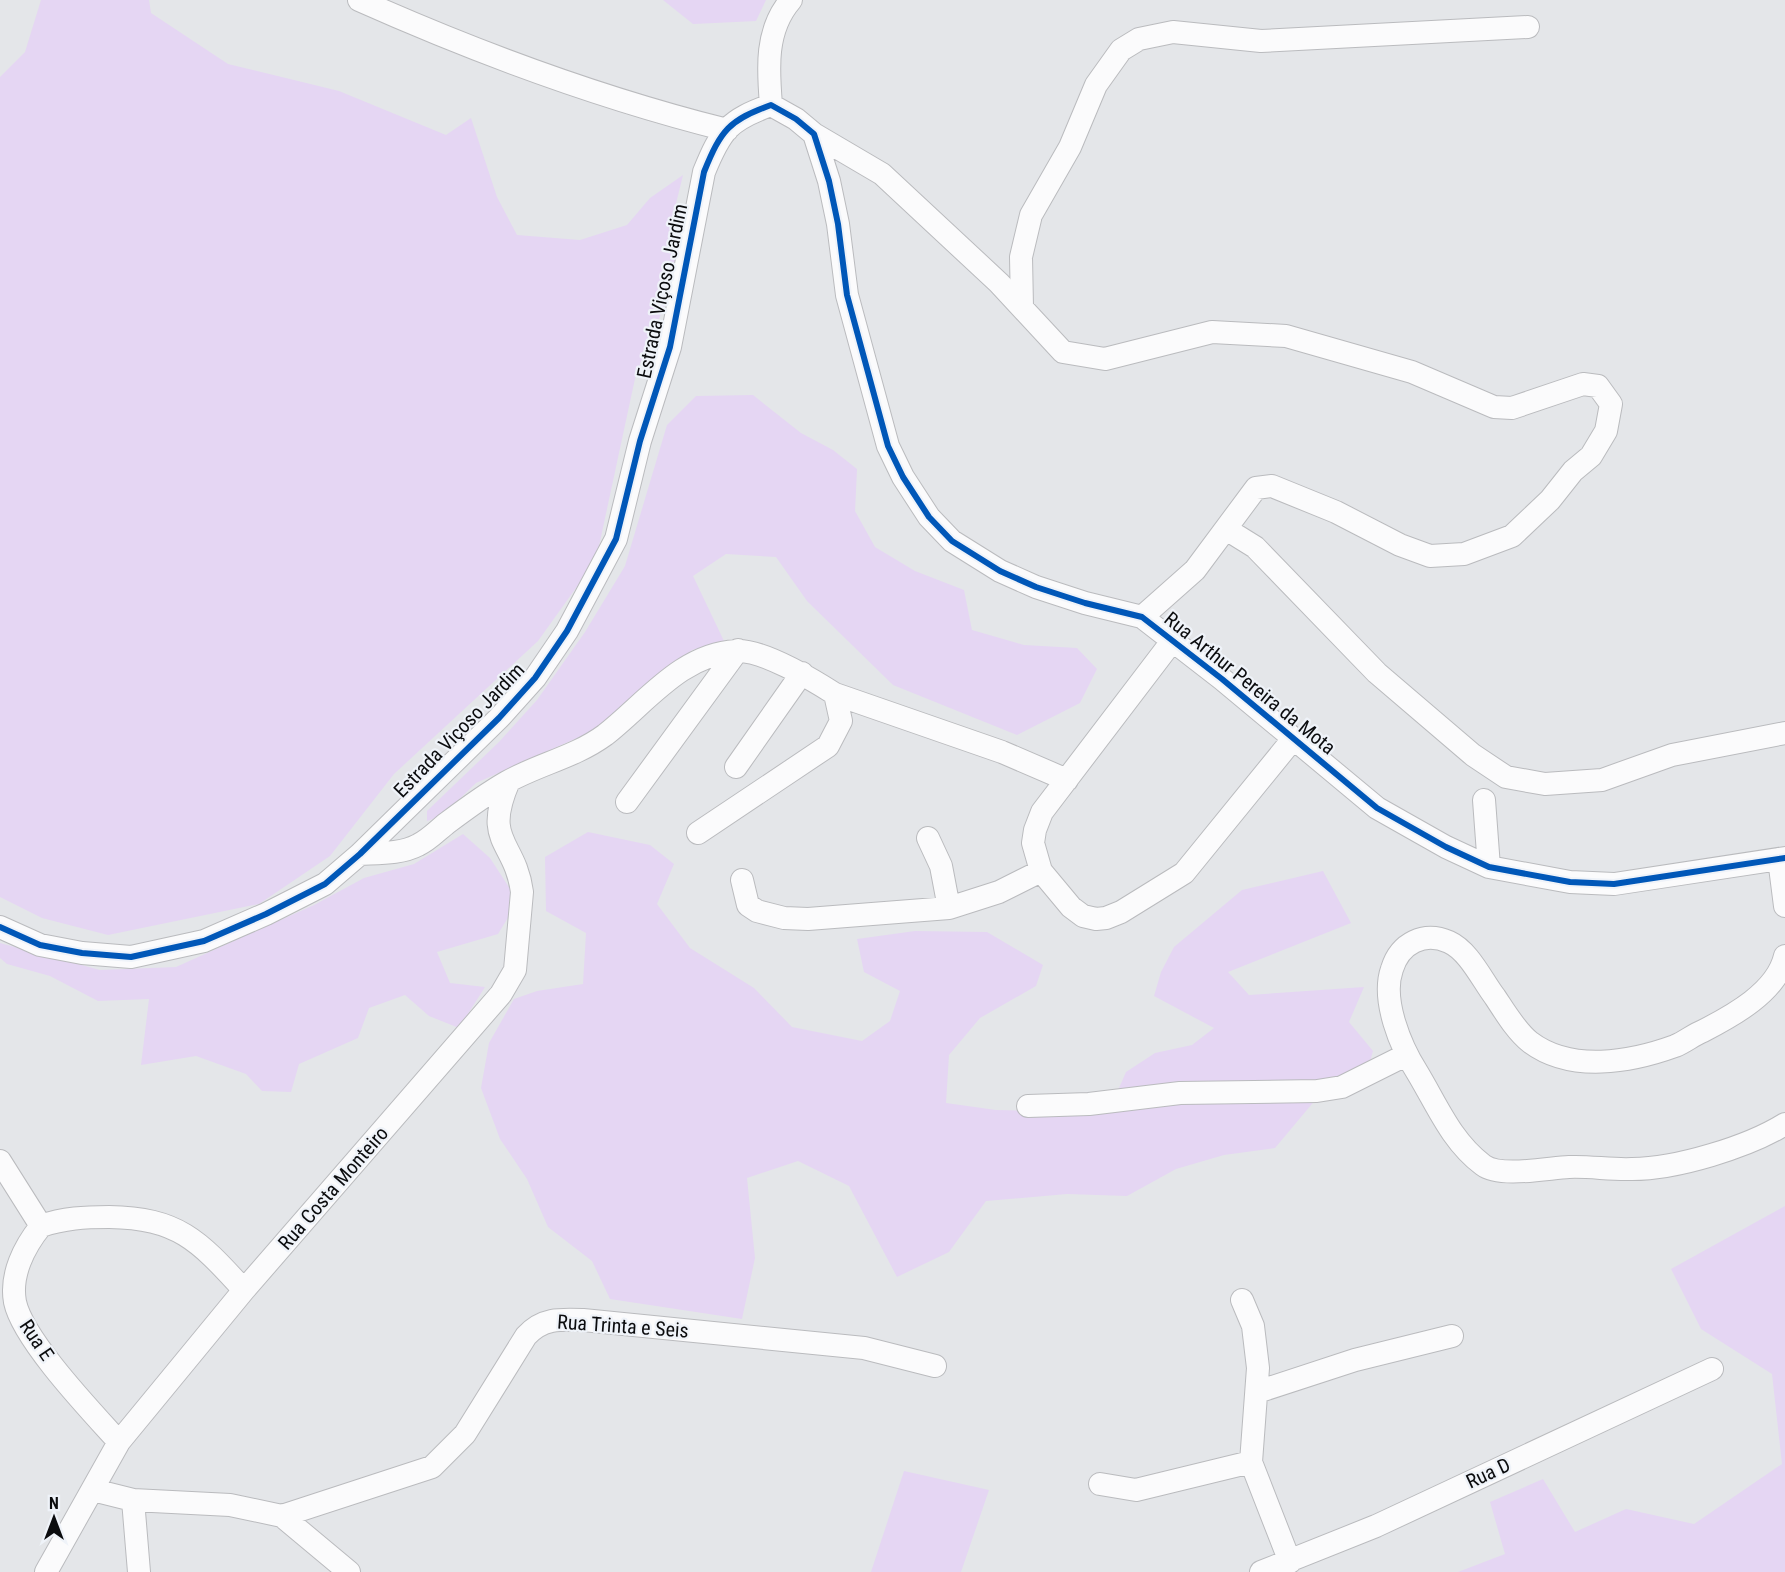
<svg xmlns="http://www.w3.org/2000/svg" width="1785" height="1572" font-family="'Roboto Condensed',sans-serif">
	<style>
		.green { fill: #e5d6f3 }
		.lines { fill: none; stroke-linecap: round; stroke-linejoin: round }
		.minor-casing { stroke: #babbbe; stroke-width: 24 }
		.minor { stroke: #fbfbfc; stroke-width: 22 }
		.cycleway-casing { stroke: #eff3f9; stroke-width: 10 }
		.cycleway { stroke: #0057b8; stroke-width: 6 }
		.labels { text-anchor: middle; stroke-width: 4.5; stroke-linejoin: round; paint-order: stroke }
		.street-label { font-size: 20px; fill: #0b0c0e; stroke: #eff3f9 }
	</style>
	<rect width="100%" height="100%" fill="#e4e6e9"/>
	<path class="green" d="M41,0H149L151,13L228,64L339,91L446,135L471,118L497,197L517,235L580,240L627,225L650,198L683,175L672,220L678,273L636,374L596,560L538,641L394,774L330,856L259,904L108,935L42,918L0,897V77L25,52Z
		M663,0H766L756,21L693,24Z
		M753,395L801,433L833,450L857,469L855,511L875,547L915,571L964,590L972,630L1024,645L1077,648L1097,669L1080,703L1017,735L893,685L807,601L776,557L726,554L693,576L724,641L692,650L595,730L476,783L442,816L427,821V811L499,742L537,700L585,632L625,566L667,425L696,396Z
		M588,832L650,845L674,864L657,904L690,948L754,988L792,1027L862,1041L890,1021L900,991L864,972L857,939L915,931L987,932L1043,965L1036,986L980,1018L949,1055L946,1103L996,1110L1108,1113L1126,1072L1155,1053L1192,1045L1214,1028L1154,996L1161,972L1174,947L1242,890L1323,871L1351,923L1228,972L1249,995L1364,987L1349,1022L1373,1051L1368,1069L1322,1092L1275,1148L1224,1155L1176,1169L1127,1196L1067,1194L986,1201L949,1252L897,1277L849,1186L798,1161L747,1178L755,1258L742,1319L610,1299L592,1261L548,1227L527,1179L500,1139L481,1088L489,1043L514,999L537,991L583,984L586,933L546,911L545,857Z
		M463,834L490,858L518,901L498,934L437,952L450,983L485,987L459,1028L429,1016L405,995L369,1008L358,1038L299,1064L291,1092L262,1091L246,1074L196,1056L141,1065L149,999L98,1001L50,976L7,964L0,958V943L100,970L176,967L314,905L364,878L414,864Z
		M1785,1206V1572H1458L1505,1554L1490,1502L1543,1479L1575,1532L1626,1509L1694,1524L1782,1464L1772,1374L1701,1329L1671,1269Z
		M904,1471L989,1490L961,1572H871Z"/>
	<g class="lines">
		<defs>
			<path id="minor" d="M359,0C478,53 599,98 727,130
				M771,105L796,119L814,134L829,181L838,224L847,295L888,446L903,477L929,517L952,541L1000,571L1036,587L1085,603L1142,617L1222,679L1377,808L1446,847L1489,867L1570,882L1614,884L1785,858
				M771,105C768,69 765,30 791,0
				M814,134L882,174L999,283L1063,352L1105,359L1212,332L1286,336L1412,372L1494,407L1512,408L1583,384L1598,386L1611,404L1606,431L1591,456L1573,471L1550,500L1512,536L1464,554L1430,556L1400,545L1336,512L1272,486L1256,488L1195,570L1142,617
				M1022,307L1021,257L1031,215L1070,147L1096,85L1121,50L1139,39L1173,32L1261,41L1528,27
				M1226,529L1255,547L1377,673L1473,755L1506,777L1545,784L1602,780L1672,755L1785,733
				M1173,640L1042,812L1035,830L1033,843L1041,871L1071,907L1083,916L1096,919L1106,918L1121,912L1184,873L1293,739
				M835,694L1002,752L1067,780
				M736,767L802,673
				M1484,800L1489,867
				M627,802L738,650
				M928,838L941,866L949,908
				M360,854C379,853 401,854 418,845C429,840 438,830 447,823C467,808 486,794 507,782C539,764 575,757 605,735C645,704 681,654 736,651C762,649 813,680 835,694L841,721L828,746L698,833
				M1779,859L1785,906
				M742,880L748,905L757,911L784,918L808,919L949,908L999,892L1041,871
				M0,927L40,945L82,953L131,957L204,941L266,914L325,884L360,854L499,718L535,678L567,631L616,539L640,441L670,347L704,172C721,130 729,120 771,105
				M1785,956C1777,992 1732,1016 1703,1031C1693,1035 1685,1042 1675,1046C1631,1062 1571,1073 1530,1042C1516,1031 1505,1012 1495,997C1482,980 1469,951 1449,942C1424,931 1400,943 1392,969C1381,1000 1401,1047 1417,1072C1437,1105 1451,1141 1483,1165C1500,1178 1548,1168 1569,1167C1590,1166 1611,1170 1632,1169C1676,1169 1748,1147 1785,1124
				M1028,1106L1089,1104L1180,1093L1317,1091L1342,1087L1406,1055
				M0,1161L41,1226C24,1247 10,1275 15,1302C23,1340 92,1412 119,1442
				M41,1226C64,1218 85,1217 109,1217C179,1218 199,1241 244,1290
				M1242,1300L1253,1326L1258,1368L1251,1462L1290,1562
				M1257,1392L1355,1360L1452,1336
				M1100,1484L1136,1490L1251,1462
				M93,1490L133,1500L230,1505L282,1516L349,1572
				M133,1500L139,1572
				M282,1516L432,1467L465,1434L526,1336C542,1318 560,1319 583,1320L864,1348L935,1366
				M46,1572L119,1442L244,1290L501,994L515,970L522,892C515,840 482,843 509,781
				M1261,1572L1376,1526L1712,1369"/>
		</defs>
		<use href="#minor" class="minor-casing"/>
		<use href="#minor" class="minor"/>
		<defs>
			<path id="cycleway" d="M0,927L40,945L82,953L131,957L204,941L266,914L325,884L360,854L499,718L535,678L567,631L616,539L640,441L670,347L704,172C721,130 729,120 771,105L796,119L814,134L829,181L838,224L847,295L888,446L903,477L929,517L952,541L1000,571L1036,587L1085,603L1142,617L1222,679L1377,808L1446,847L1489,867L1570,882L1614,884L1785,858"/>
		</defs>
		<use href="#cycleway" class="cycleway-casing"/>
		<use href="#cycleway" class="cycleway"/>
	</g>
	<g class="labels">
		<g class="street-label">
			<text transform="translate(662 291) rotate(-78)" y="7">Estrada Viçoso Jardim</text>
			<text transform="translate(1250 683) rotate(39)" y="7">Rua Arthur Pereira da Mota</text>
			<text transform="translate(459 730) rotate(-46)" y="7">Estrada Viçoso Jardim</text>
			<text transform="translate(333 1188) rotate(-49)" y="7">Rua Costa Monteiro</text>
			<text transform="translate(623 1326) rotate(4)" y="7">Rua Trinta e Seis</text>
			<text transform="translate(37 1340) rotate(56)" y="7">Rua E</text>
			<text transform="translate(1488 1473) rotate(-25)" y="7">Rua D</text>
		</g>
	</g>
	<g transform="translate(54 1518)" stroke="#eff3f9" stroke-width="4.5" paint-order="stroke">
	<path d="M0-4.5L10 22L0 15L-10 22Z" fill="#0b0c0e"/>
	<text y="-9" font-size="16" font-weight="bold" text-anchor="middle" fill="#0b0c0e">N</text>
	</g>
</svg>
